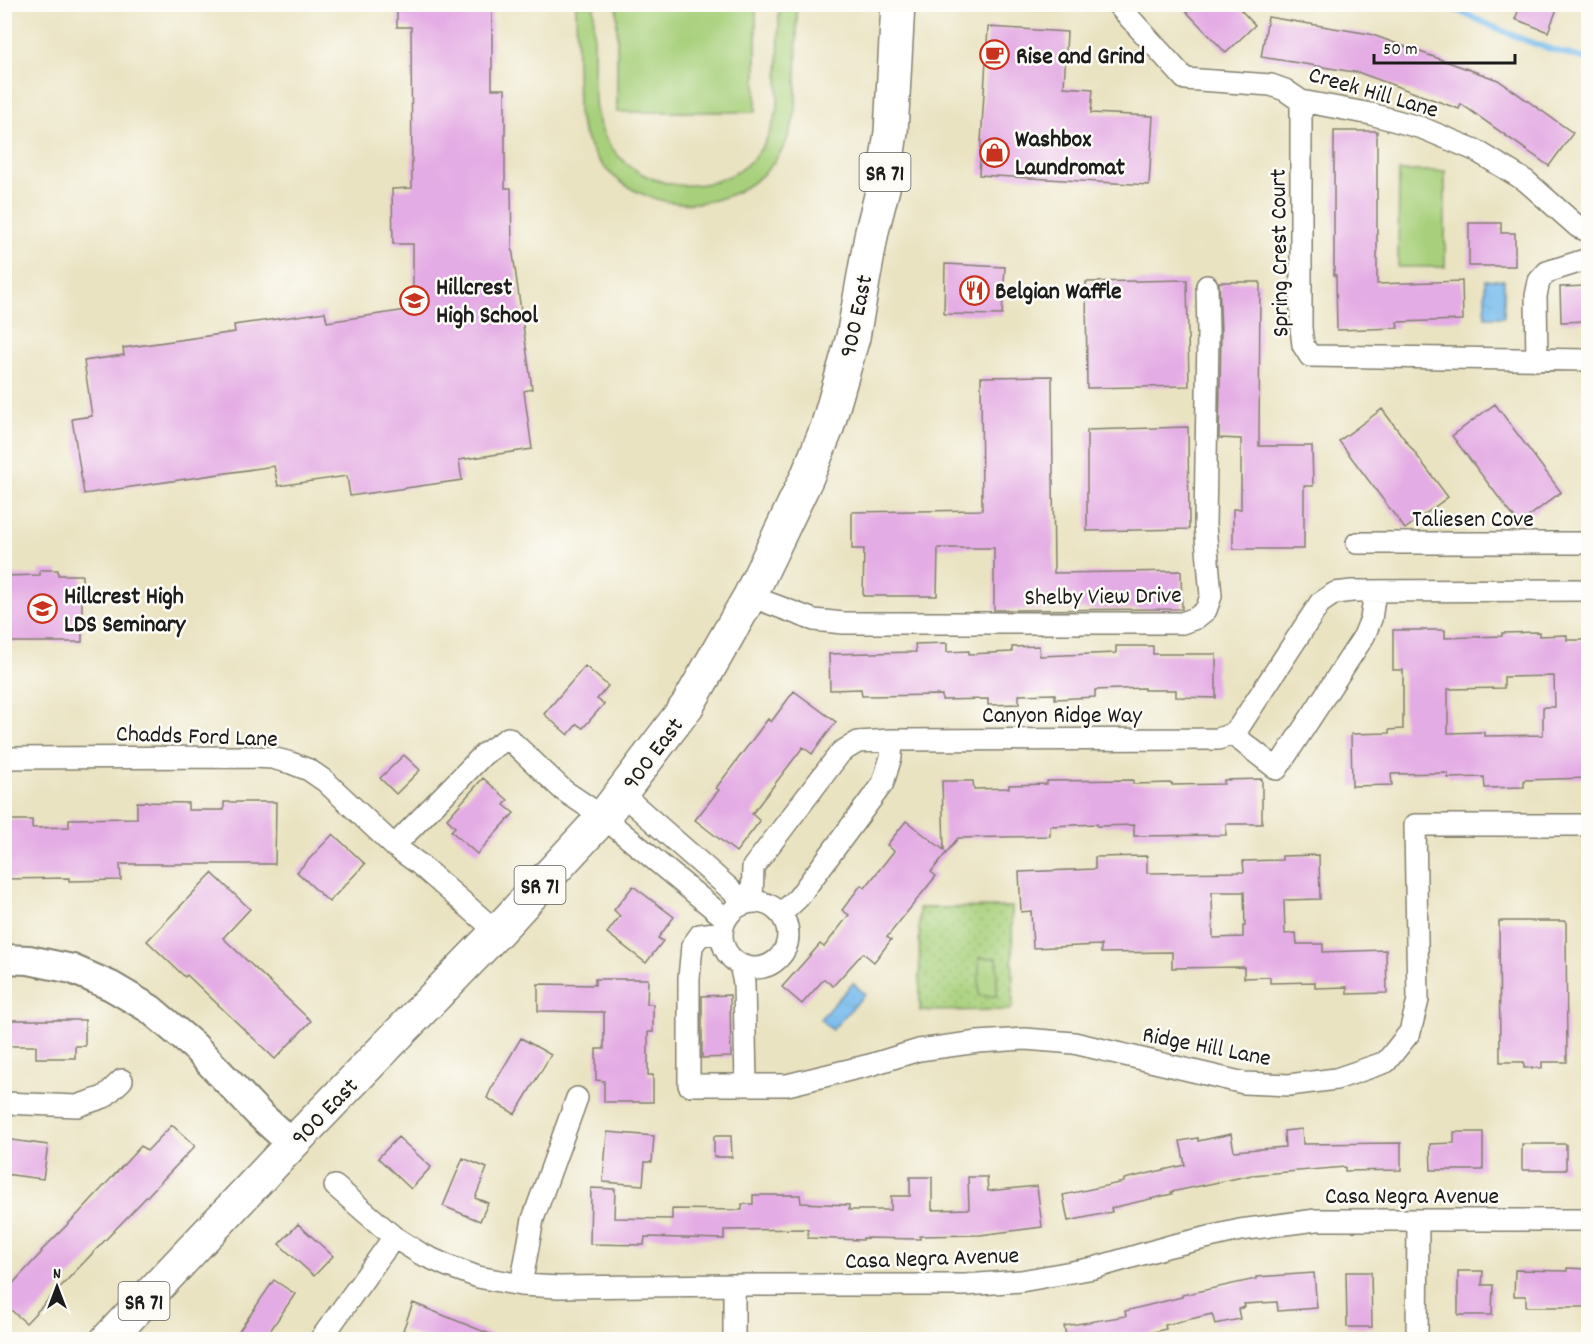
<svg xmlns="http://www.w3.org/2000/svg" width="1593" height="1344" font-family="Dekko,sans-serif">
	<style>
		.green { fill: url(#green-dots); stroke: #62764c; stroke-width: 1.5 }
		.pitch { fill: #a8d07b; stroke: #62764c; stroke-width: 1.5 }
		.water { fill: url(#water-ripples); stroke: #4a6c84; stroke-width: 1.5 }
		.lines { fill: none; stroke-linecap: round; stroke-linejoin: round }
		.stream { stroke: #77bbed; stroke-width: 6 }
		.building { fill: #e4ace4; fill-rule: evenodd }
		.street-casing { stroke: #83806f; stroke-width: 24 }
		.secondary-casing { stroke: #83806f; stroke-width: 32 }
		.primary-casing { stroke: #83806f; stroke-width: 36 }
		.street { stroke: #fff; stroke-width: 21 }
		.secondary { stroke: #fff; stroke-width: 28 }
		.primary { stroke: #fff; stroke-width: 33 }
		.labels { text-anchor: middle; stroke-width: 5; stroke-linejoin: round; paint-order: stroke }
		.shield { fill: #fdfcf7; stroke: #605f5e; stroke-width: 1.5 }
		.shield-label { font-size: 22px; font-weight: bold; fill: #1c1c1c }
		.poi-label { font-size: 24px; font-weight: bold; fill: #1c1c1c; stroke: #fdfcf7; text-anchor: start }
		.street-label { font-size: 24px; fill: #1c1c1c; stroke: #fdfcf7 }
	</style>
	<defs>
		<pattern id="green-dots" width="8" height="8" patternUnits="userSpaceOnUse" patternTransform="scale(1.5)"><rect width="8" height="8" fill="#a8d07b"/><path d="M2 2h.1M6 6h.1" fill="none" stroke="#90b26a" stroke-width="1.8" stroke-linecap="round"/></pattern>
		<pattern id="water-ripples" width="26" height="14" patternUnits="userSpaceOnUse" patternTransform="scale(1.5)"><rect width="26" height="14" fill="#77bbed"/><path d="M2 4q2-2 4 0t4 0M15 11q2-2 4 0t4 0" fill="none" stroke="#66a0cb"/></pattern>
	</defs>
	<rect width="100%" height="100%" fill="#fdfcf7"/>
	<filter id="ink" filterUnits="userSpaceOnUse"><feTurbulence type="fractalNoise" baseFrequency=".0167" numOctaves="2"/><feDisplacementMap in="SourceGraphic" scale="12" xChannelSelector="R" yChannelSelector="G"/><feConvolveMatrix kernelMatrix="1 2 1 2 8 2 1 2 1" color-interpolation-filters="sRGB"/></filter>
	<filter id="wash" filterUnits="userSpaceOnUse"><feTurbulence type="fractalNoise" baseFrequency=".008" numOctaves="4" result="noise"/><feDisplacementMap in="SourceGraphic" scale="24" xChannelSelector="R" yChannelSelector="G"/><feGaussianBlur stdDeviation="1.35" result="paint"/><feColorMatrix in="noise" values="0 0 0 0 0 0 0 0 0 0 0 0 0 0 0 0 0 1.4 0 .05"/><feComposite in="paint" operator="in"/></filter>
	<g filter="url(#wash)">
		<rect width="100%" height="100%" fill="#eae3c2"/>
		<path class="green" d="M1012,907L1013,1007L1009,1010L920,1011L919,908Z"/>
		<path class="pitch" d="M576,5H594C594,24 594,44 594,64C594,90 593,116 606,139C636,191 709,201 752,160C766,145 773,127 778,108L779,5H797L796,109C794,120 791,130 787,140C753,216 650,224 600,162C588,147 582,130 578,112Z
			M617,5H756V112H617Z
			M1399,171H1445V267H1398Z
			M979,958H997V996H979Z"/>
		<path class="water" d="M1485,280H1504V317H1485Z
			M853,983L865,994L832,1030L820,1019Z"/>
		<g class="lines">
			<path class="stream" d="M1444,4C1491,26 1537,49 1588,59"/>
		</g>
		<g id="blocks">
			<path class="building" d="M397,4H492V89H505V188H511L512,247L532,389L524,391L532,449L459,460L462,480L350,496L347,476L278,486L274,466L84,494L72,419L92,416L84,361L124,355L123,348L235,332L234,325L325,312L327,322L413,309V244H393L392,189L412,188L411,27H397Z
				M1179,4H1235L1255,25L1226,53Z
				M1521,4H1559L1548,32L1515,19Z
				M1268,17L1370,34L1498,80L1573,133L1549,166L1461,104L1459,109L1360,73L1261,57Z
				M988,27L1067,32L1064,87L1093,89L1091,113L1153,116L1149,185L979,175Z
				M1334,131H1377V284L1462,281L1463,320L1397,322L1398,328L1337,330L1336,275H1334Z
				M1469,223H1501V233H1515V266H1469Z
				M945,264L1005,267L1002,315L944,314Z
				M1187,280L1189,386L1087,388L1086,282Z
				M1219,282H1260L1259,446H1312L1313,486H1304V549H1233V509H1241V439L1219,438L1221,333Z
				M1588,286V321L1561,322L1560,287Z
				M1052,376L1054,573L1181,571L1182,609L994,610V548H938L937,596H863L864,549H852V512L982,510L981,377Z
				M1495,404L1561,492L1519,524L1452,436Z
				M1382,409L1448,497L1405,529L1339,441Z
				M1188,427L1189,529L1087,531V430Z
				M40,570H58V575H82V642H4V576L40,575Z
				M1393,630H1445V638L1502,636V633L1539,632V636L1567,635V640H1588V687H1586L1587,738H1588V778L1524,780V787L1485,788L1484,777L1448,778V773L1391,774L1392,785L1352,786L1351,734L1389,733V730L1403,729V670H1393ZM1554,676L1555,707H1543V735L1484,736V732L1448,733V689L1504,688V677Z
				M947,643V652L969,651V654L1012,652V647L1039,646L1040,656L1116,653V646H1153V654H1216V698L1176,697V690H1144V688L1095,690V697L1055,699V694L1019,695V704L988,705V699L942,700V695L862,696L861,689L830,690L829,654L916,652L915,644Z
				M585,666L608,686L597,699L604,704L583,728L577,724L568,735L544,714Z
				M794,691L836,722L812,754L803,747L752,814L760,821L736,852L695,820L719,790L716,788L768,719L771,722Z
				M404,755L420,770L396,794L380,778Z
				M483,778L508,800L504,805L514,813L477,854L451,831L455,827L447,819Z
				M1262,779V824H1226V835L1134,836V825L1097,826V824L1050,826V836L958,838L931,872L936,876L887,937L891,940L874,962L863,953L833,986L824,979L802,1004L782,987L820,944L824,947L849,915L842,910L861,885L865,888L894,851L887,845L906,821L944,850L942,781H973L974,789L1009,788V785L1047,784V781L1133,780V784L1172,783V785L1224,784V780Z
				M137,802L188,803V810H224V802H276L275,864H120L121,880L69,881V878L4,879V820H32V828L69,827V819L137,818Z
				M333,834L365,864L329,902L297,872Z
				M1319,855L1320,899L1284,900L1285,934L1296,933L1297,944H1323V952L1386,950L1387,993L1347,994V987L1315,988V982L1270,983V977L1244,978V967L1172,968V952L1101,953V945L1033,948L1031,911L1021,912L1019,872L1095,869V857L1147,856V873L1244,872L1243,861L1282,860V856ZM1212,892H1244L1245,926H1243V937L1213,938Z
				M212,873L250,909L223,938L311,1021L275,1059L187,975L185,977L147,941Z
				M633,886L674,917L658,938L663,941L646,963L607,933L620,916L614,910Z
				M1499,921H1566L1567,1062H1542V1068H1524V1062H1500Z
				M595,979H648L647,1004H653V1032H648V1075H653V1102H604V1081L596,1080V1049H604V1012L538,1011V984L595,985Z
				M730,995L731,1057L702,1058V996Z
				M4,1020H85V1046H75V1058H36V1046H4Z
				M521,1038L551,1055L515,1114L487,1098L491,1089Z
				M172,1125L195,1146L26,1323L4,1304V1293L42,1252L41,1251L78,1214L141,1146L147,1151Z
				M1302,1129L1303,1144L1401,1143V1170L1345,1171V1167L1252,1175L1171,1192L1172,1194L1111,1208L1112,1212L1068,1221L1063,1195L1124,1182V1179L1185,1165L1180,1141L1198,1138V1141L1231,1134L1234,1151L1285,1147L1284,1131Z
				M607,1132L654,1136L652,1162H645L643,1185L603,1182Z
				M1454,1132H1483V1170H1431L1430,1144L1454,1143Z
				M714,1136H731L732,1157H714Z
				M398,1137L431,1167L411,1189L378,1158Z
				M4,1139L48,1145L43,1179L4,1174Z
				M1522,1144H1566V1170H1522Z
				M463,1158L487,1168L475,1198L488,1203L480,1221L443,1206Z
				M910,1177H932V1210L969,1209L968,1177H987L988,1191L1037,1186L1042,1227L980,1235L920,1236V1239L863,1238V1240L808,1238V1229L724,1230V1239L645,1237L644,1245L590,1244L591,1188L615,1189L614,1218L672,1219V1209L742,1210V1204H753V1195H800L801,1203L849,1205V1210H891V1196H910Z
				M298,1224L333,1256L314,1276L279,1244Z
				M1567,1268L1588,1269V1307H1526V1296H1514L1515,1270L1567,1271Z
				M1458,1271H1483L1482,1285H1493L1492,1315H1458Z
				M1346,1272H1371L1372,1327H1347Z
				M1314,1273L1317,1308L1278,1311L1277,1302L1244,1304L1245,1307L1238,1309L1240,1319L1215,1324L1212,1314L1165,1325L1166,1329L1122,1340H1067L1064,1326L1126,1316L1125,1311L1182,1297V1295L1256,1279V1277Z
				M274,1280L295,1294L264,1340H233Z
				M413,1303L502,1339V1340H427L403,1330Z"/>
		</g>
	</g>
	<g filter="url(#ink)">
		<use href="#blocks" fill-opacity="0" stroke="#83806f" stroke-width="1.5"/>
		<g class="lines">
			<defs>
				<path id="street" d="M1117,4L1185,79L1271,85L1285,90L1301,101L1371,114L1422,128L1475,150L1526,181L1578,227L1588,231
					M1301,101V328L1303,345L1310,356L1588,360
					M1537,360L1536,296L1539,281L1547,272L1588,259
					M1357,543H1588
					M750,596L814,620L843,623H1182L1196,618L1206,610L1211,596L1205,525L1208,333L1207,286
					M1232,734L1277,769L1364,636L1371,619L1375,591
					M4,758L255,757L272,758L291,763L309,770L325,781L394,846L419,864L497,932
					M622,794L746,903
					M394,846L484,754L508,738L563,790L603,817L726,919
					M722 935a33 33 0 1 1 66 0a33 33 0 1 1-66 0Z
					M752,902L753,867L841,752L858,742L892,740
					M781,914L798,898L883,783L891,757L892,740L1218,739L1232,734L1239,727L1320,603L1335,593L1352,591L1588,590
					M722,932L700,935L692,946L689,978V1085H787L870,1065L919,1050L978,1042L1025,1039L1074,1043L1244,1083L1289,1085L1336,1079L1386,1062L1410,1032L1418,1000L1415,825H1588
					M740,965L744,983L746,1084
					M4,1103L77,1106L104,1097L122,1080
					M335,1186L394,1237L421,1254L448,1266L478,1277L521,1285L559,1287L734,1285H965L1021,1281L1094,1268L1170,1246L1240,1230L1316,1220H1588
					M521,1285L533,1219L577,1098
					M320,1340L394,1237
					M734,1340V1285
					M1417,1340L1418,1220"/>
				<path id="secondary" d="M4,959L29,960L72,969L111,986L150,1009L195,1047L259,1114L292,1144"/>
				<path id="primary" d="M107,1340L292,1144L497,932L603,817L687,706L750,596L807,477L827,428L853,337L872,231L883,188L891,132L898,4"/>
			</defs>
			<use href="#street" class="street-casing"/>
			<use href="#secondary" class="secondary-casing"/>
			<use href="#primary" class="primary-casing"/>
			<use href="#street" class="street"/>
			<use href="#secondary" class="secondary"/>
			<use href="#primary" class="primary"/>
		</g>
	</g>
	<defs>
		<symbol id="cafe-ring" viewBox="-11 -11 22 22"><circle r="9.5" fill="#fdfcf7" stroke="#c8321e" stroke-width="1.5"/><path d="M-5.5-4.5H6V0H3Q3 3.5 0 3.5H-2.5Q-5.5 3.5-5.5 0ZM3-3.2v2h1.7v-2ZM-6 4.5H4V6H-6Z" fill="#c8321e"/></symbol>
		<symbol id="shop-ring" viewBox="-11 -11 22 22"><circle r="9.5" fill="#fdfcf7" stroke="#c8321e" stroke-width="1.5"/><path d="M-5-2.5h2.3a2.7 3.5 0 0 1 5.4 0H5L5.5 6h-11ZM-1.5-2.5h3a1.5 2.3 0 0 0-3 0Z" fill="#c8321e"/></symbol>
		<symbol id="restaurant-ring" viewBox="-11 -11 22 22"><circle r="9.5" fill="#fdfcf7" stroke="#c8321e" stroke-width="1.5"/><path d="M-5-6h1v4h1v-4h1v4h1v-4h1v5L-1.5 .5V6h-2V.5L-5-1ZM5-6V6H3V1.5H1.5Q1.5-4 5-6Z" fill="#c8321e"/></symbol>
		<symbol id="school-ring" viewBox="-11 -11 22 22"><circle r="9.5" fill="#fdfcf7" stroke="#c8321e" stroke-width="1.5"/><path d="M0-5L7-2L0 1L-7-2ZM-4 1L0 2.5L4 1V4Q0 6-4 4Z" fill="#c8321e"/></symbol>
	</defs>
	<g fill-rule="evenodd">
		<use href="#cafe-ring" x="978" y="38" width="33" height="33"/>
		<use href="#shop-ring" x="978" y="136" width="33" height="33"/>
		<use href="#restaurant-ring" x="958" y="274" width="33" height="33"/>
		<use href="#school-ring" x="398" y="284" width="33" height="33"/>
		<use href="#school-ring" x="26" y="592" width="33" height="33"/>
	</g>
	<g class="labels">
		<g class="shield">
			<rect x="859.5" y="153" width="51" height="38" rx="4.5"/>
			<rect x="514.5" y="866" width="51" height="38" rx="4.5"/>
			<rect x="118.5" y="1282" width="51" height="38" rx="4.5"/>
		</g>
		<g class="shield-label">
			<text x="885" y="180">SR 71</text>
			<text x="540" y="893">SR 71</text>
			<text x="144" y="1309">SR 71</text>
		</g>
		<g class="poi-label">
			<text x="1016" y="63">Rise and Grind</text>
			<text x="1015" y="146">Washbox<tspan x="1015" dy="28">Laundromat</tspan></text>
			<text x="436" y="294">Hillcrest<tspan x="436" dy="28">High School</tspan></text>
			<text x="995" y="298">Belgian Waffle</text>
			<text x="64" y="603">Hillcrest High<tspan x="64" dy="28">LDS Seminary</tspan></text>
		</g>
		<g class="street-label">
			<text transform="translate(1374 91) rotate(16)" y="8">Creek Hill Lane</text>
			<text transform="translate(1278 253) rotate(-91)" y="8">Spring Crest Court</text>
			<text transform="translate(855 316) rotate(-78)" y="8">900 East</text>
			<text x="1473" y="526">Taliesen Cove</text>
			<text transform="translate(1103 595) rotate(-1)" y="8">Shelby View Drive</text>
			<text x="1062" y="722">Canyon Ridge Way</text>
			<text transform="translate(197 735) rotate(2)" y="8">Chadds Ford Lane</text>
			<text transform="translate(652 753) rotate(-53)" y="8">900 East</text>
			<text transform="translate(1207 1045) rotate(11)" y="8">Ridge Hill Lane</text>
			<text transform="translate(324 1111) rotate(-46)" y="8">900 East</text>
			<text x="1412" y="1203">Casa Negra Avenue</text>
			<text transform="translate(932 1257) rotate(-2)" y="8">Casa Negra Avenue</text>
		</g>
	</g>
	<rect width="1593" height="1344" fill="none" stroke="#fdfcf7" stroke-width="24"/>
	<g transform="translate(57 1287)" stroke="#fdfcf7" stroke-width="4.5" paint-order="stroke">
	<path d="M0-4.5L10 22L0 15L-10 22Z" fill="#1c1c1c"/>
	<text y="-9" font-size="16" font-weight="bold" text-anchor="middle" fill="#1c1c1c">N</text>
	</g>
	<path d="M1374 54v9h141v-9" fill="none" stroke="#1c1c1c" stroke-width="3"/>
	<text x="1383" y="54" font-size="18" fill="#1c1c1c" stroke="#fdfcf7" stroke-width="4.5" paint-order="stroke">50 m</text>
</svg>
